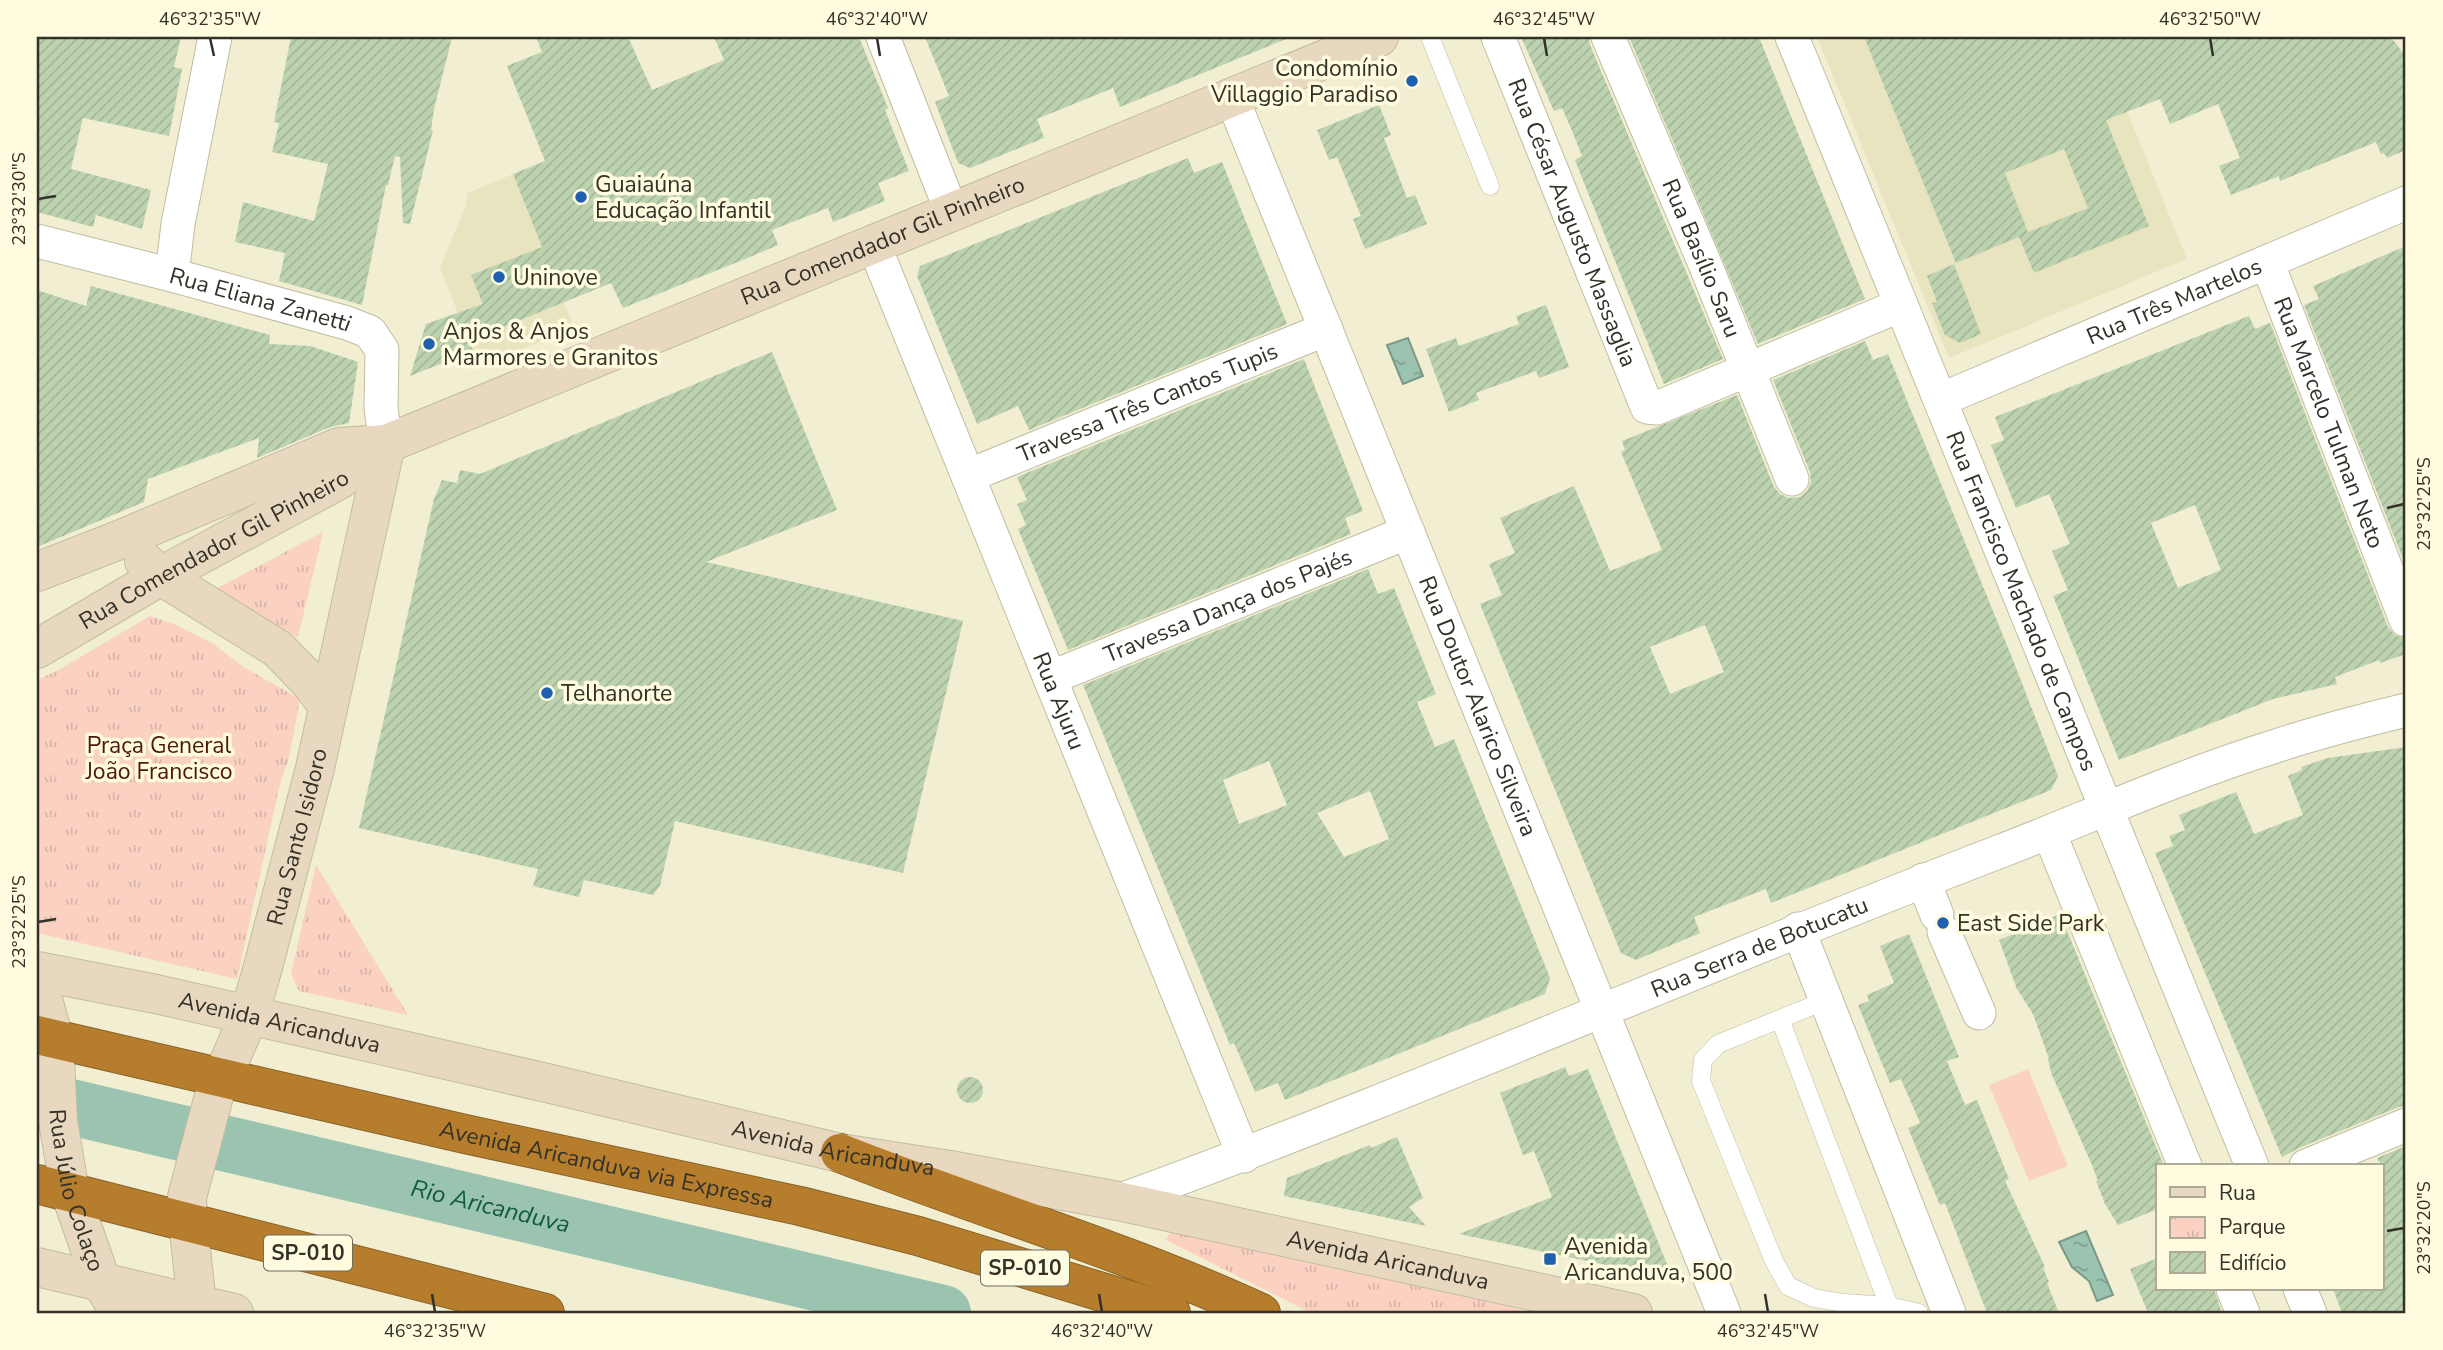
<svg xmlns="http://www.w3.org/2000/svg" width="2443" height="1350" font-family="'Nunito Sans',sans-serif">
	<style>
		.built { fill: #e8e4c0 }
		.park { fill: url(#park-tufts) }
		.garden { fill: #fbd1c2 }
		.water { fill: url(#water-ripples); stroke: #7b9886; stroke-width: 2 }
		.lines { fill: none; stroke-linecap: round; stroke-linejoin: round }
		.river { stroke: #9ac4af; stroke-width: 56 }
		.building { fill: url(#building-hatch); fill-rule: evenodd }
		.lane-casing { stroke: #c0bda2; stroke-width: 19 }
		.street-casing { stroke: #c0bda2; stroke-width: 35 }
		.secondary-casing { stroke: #c0bda2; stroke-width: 40 }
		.highway-casing { stroke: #88632b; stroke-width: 40 }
		.lane { stroke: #fff; stroke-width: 18 }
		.street { stroke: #fff; stroke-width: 33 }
		.secondary { stroke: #e9d8c0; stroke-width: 38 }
		.highway { stroke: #b67d2d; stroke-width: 38 }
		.ticks { fill: none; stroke: #343228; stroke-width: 2.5 }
		.poi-dot { fill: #1e5fb0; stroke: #fefbdf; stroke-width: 2.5 }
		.labels { text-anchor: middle; stroke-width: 7; stroke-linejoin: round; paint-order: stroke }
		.shield { fill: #fefbdf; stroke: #716e5f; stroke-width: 2 }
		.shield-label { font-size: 21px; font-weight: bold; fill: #343228 }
		.poi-label { font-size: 23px; fill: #343228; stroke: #fefbdf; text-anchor: start }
		.street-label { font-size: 23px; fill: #343228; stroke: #fefbdf }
		.park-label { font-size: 23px; fill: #4c1903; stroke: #fefbdf }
		.water-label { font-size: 24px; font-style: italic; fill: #105c41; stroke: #fefbdf }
		.neatline { fill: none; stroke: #343228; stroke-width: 2.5 }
		.ticks-label { font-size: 18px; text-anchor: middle; fill: #343228 }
	</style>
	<defs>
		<pattern id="park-tufts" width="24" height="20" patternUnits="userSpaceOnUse" patternTransform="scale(1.75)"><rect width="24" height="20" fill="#fbd1c2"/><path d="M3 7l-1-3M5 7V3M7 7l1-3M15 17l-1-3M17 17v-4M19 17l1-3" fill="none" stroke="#d8b4a7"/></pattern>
		<pattern id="water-ripples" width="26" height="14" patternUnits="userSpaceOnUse" patternTransform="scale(1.75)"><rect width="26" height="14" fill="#9ac4af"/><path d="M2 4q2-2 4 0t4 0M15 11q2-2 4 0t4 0" fill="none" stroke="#7ea08e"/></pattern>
		<pattern id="building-hatch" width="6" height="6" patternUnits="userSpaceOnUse" patternTransform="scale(1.75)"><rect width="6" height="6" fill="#bdd3b0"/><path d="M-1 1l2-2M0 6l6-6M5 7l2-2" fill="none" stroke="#a3b697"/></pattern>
	</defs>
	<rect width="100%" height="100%" fill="#f1eed2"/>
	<path class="built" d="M1817,37H2097L2187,259L1949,358Z
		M513,174L574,328L479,367L440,267L466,205L468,193Z"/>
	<path class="park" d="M323,532L298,637L212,591Z
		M150,616L174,624L212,643L245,668L300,699L289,758L280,784L237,979L37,933V680L60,669Z
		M316,865L408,1015L299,991L291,974Z
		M1175,1223L1313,1255L1533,1313H1311L1166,1240Z"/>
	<path class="garden" d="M2028,1069L2068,1166L2029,1181L1989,1085Z"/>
	<path class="water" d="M1408,338L1423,376L1403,384L1387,345Z
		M2086,1231L2113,1295L2097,1301L2089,1281L2072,1267L2059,1242Z"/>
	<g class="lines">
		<path class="river" id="s1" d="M37,1099L943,1313"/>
	</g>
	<path class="building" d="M37,37H181L174,67L182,69L169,136L83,118L71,169L151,190L142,229L96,215L93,227L37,212Z
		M291,37H452L434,109L431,130H433L410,224L403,223L400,157L395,156L388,185H386L362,305L279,281L285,253L235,242L243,202L314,221L328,164L272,152L279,123L274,122Z
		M536,37H628L652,90L724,60L714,37H859L888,108L885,110L909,171L878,183L885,201L833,222L828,208L772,230L778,245L745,259L623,308L611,283L469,341L473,351L410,376L426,324L483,304L471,275L542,247L513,174L545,161L507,66L542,52Z
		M925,37H1291L1120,107L1113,88L1037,119L1044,138L970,168L958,163L935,102L949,96Z
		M1521,37H1589L1590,45L1723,359L1664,384L1575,160L1582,156L1573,133L1562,108L1554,111Z
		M1629,37H1759L1865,299L1758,344Z
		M1864,37H2391L2406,57V150L2387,158L2384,153L2381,154L2376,142L2280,181L2279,176L2231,195L2219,166L2240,158L2218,104L2170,124L2160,99L2106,120L2149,226L2034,273L2019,237L1956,263ZM2064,149L2088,208L2028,232L2005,173Z
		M1379,105L1391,135L1384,138L1407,198L1415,195L1427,224L1365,249L1353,219L1361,216L1337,157L1329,160L1317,130Z
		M1188,158L1194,173L1222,162L1287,324L1029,430L1018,406L977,424L917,276L920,266Z
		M2406,246V567L2304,305L2319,299L2313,286Z
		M1954,264L1981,334L1960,343L1945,335L1932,303L1937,302L1927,276Z
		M91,286L270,335L269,344L310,346L358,362L349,423L330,427L257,458L259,438L148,479L144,502L37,547V290L86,306Z
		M1546,305L1569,367L1539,378L1536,371L1476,393L1479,400L1449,412L1426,349L1456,338L1459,346L1519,324L1516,316Z
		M2249,316L2255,329L2270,323L2388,627L2395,635L2406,639V654L2380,663L2379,660L2335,677L2337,684L2273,699L2119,760L2053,596L2068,590L2052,551L2070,544L2049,494L2016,508L1991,445L2004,440L1995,417ZM2195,505L2221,570L2178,588L2151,523Z
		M1865,341L1873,360L1888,354L2011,655L2058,776L2051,790L1771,903L1766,889L1694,917L1700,933L1636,960L1621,953L1480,604L1502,595L1489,564L1515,553L1500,518L1574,486L1610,571L1662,550L1621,452L1625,450L1622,441L1737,395L1774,487L1780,494L1789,498L1800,497L1807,491L1811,482L1810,472L1773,380ZM1705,625L1724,672L1670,694L1650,647Z
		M772,352L837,510L706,562L963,621L903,873L675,821L660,886L653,895L584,880L579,897L533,886L538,869L359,828L434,499L442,480L457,483L460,470L480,474Z
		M1304,359L1363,511L1345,518L1351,534L1068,650L1018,529L1026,525L1017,504L1027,500L1017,477Z
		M1368,569L1378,594L1394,588L1436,694L1417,702L1435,747L1454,739L1550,978L1545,994L1285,1100L1278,1083L1255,1092L1234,1043L1230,1045L1083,685ZM1269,761L1287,805L1239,824L1223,780ZM1370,791L1389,839L1344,857L1317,813Z
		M2406,747V1106L2399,1107L2299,1148L2282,1157L2155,853L2173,846L2169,836L2185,830L2179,815L2236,792L2254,834L2303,815L2288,776L2302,770L2301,767L2328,758Z
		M2060,914L2164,1166H2158V1209L2118,1225L2105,1204L2096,1181H2098L2092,1165L2052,1075L2048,1060L2049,1059L2033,1014L2017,989L1999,940Z
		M1909,934L1959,1057L1947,1061L1965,1105L1977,1100L2009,1179L2005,1181L2045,1267L2043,1268L2049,1282L2047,1283L2059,1313H1987L1945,1203L1940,1205L1908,1128L1920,1123L1901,1079L1890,1083L1858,1005L1869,1001L1867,995L1894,983L1880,946Z
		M1565,1067L1569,1076L1588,1069L1673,1279L1459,1234L1552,1197L1534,1151L1523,1155L1500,1093Z
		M957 1090a13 13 0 1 1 26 0a13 13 0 1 1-26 0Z
		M1397,1137L1423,1198L1409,1207L1426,1226L1284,1196L1287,1178L1370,1145L1371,1148Z
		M2406,1146V1313H2342L2333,1289H2382V1166L2377,1158Z
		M2158,1258V1289H2214L2222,1313H2148L2130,1269Z"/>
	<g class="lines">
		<defs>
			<path id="lane" d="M1430,37L1490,186
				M1827,1000L1718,1044L1703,1060L1701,1081L1774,1261L1788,1286L1814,1298L1843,1303L1889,1306L1919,1313
				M1780,1019L1889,1306"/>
			<g id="street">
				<path d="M883,37L952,213"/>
				<path id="s2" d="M1498,37L1647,407L1657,408L1901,305"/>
				<path id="s3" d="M1608,37L1705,264L1792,479"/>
				<path id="s4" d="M1792,37L2252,1166"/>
				<path id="s5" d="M1232,98L1724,1313"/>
				<path id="s6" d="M37,241L172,275L347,323L370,332L382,350L381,408L386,444"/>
				<path id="s7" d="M874,245L1244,1156"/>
				<path id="s8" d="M2267,262L2406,620"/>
				<path d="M172,275L178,224L215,37"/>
				<path id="s9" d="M1940,400L2406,203"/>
				<path id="s10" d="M968,476L1326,329"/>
				<path id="s11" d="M1050,678L1408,532"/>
				<path d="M2049,832L2185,1166"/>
				<path d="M1923,880L1937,915"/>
				<path d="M1798,929L1949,1313"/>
				<path d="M1944,932L1979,1013"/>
				<path d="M2306,1166L2406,1125"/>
				<path id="s12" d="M1118,1201C1416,1093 1705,964 2001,851C2091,816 2180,776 2273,747C2317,732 2361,721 2406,710"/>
				<path d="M2233,1289L2243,1313"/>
				<path d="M2300,1289L2310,1313"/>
			</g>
			<g id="secondary">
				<path d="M144,561L161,576L278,649L310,682L328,706"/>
				<path d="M37,572L119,540L339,447L386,444"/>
				<path id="s13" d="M37,649L161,576L339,480L386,444L1379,37"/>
				<path id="s14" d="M37,971L156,994L547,1083L840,1153L950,1170L1118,1201L1633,1313"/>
				<path id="s15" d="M37,978L54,1039L58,1121L70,1192L102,1283L120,1313"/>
				<path d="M37,1267L234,1313"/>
				<path id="s16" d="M198,1313L188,1222L187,1197L214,1096L249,1016L263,967L315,768L386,444"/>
			</g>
			<g id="highway">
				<path id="s17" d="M37,1035L465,1134L800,1206L918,1236L1171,1313"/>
				<path d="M840,1153C979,1208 1125,1250 1261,1313"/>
				<path d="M37,1184L545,1313"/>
			</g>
		</defs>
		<use href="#lane" class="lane-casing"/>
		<use href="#street" class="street-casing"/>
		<use href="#secondary" class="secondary-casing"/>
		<use href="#highway" class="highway-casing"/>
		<use href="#lane" class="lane"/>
		<use href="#street" class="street"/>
		<use href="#secondary" class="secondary"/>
		<use href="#highway" class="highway"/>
	</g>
	<path class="ticks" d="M210,38L214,56M877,38L880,56M1544,38L1547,56M2210,38L2213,56M38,199L56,196M2387,508L2404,504M38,922L56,919M2387,1231L2404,1228M432,1294L435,1312M1099,1294L1102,1312M1765,1294L1768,1312"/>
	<g class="poi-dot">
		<circle cx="1412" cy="81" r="7"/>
		<circle cx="581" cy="197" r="7"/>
		<circle cx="499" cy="277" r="7"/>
		<circle cx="429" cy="344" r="7"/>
		<circle cx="547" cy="693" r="7"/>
		<circle cx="1943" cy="923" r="7"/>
		<rect x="1543" y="1252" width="14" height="14" rx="3.5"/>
	</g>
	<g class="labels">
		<g class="shield">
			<rect x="264" y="1235.5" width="88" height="35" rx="5"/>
			<rect x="981" y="1250.5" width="88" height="35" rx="5"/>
		</g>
		<g class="shield-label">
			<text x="308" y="1260">SP-010</text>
			<text x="1025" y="1275">SP-010</text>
		</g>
		<g class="poi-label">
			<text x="1398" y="76" text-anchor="end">Condomínio<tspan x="1398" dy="26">Villaggio Paradiso</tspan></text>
			<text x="595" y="192">Guaiaúna<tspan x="595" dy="26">Educação Infantil</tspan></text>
			<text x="513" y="285">Uninove</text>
			<text x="443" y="339">Anjos &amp; Anjos<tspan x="443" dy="26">Marmores e Granitos</tspan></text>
			<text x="561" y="701">Telhanorte</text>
			<text x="1957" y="931">East Side Park</text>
			<text x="1564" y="1254">Avenida<tspan x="1564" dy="26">Aricanduva, 500</tspan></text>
		</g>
		<g class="street-label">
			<text dy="8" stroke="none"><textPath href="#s2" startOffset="200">Rua César Augusto Massaglia</textPath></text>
			<text dy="8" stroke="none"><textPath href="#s13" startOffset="942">Rua Comendador Gil Pinheiro</textPath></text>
			<text dy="8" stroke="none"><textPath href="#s3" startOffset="240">Rua Basílio Saru</textPath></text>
			<text dy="8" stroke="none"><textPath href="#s6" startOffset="231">Rua Eliana Zanetti</textPath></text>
			<text dy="8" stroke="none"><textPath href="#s9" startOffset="254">Rua Três Martelos</textPath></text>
			<text dy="8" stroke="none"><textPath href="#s10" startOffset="194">Travessa Três Cantos Tupis</textPath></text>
			<text dy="8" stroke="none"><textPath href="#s8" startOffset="172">Rua Marcelo Tulman Neto</textPath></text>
			<text dy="8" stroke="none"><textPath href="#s13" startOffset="203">Rua Comendador Gil Pinheiro</textPath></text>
			<text dy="8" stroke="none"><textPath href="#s4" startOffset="609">Rua Francisco Machado de Campos</textPath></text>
			<text dy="8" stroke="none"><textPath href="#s11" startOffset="192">Travessa Dança dos Pajés</textPath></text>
			<text dy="8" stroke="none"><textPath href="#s7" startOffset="492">Rua Ajuru</textPath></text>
			<text dy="8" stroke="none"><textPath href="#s5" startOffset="656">Rua Doutor Alarico Silveira</textPath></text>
			<text dy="8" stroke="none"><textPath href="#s16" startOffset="494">Rua Santo Isidoro</textPath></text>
			<text dy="8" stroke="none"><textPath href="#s12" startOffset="690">Rua Serra de Botucatu</textPath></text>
			<text dy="8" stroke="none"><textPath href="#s14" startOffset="248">Avenida Aricanduva</textPath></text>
			<text dy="8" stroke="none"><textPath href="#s14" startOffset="816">Avenida Aricanduva</textPath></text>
			<text dy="8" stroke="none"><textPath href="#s17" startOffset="584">Avenida Aricanduva via Expressa</textPath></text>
			<text dy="8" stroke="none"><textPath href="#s15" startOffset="217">Rua Júlio Colaço</textPath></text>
			<text dy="8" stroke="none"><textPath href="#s14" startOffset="1382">Avenida Aricanduva</textPath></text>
		</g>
		<g class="park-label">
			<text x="159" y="753">Praça General<tspan x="159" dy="26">João Francisco</tspan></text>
		</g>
		<g class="water-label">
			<text dy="8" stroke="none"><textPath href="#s1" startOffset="466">Rio Aricanduva</textPath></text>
		</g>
	</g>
	<rect width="2443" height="1350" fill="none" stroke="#fefbdf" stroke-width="77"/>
	<rect x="2156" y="1164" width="228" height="126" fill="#fefbdf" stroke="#adab96" stroke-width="2"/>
	<rect x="2170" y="1187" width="35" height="10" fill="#e9d8c0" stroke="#adab96" stroke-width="2"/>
	<text x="2219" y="1200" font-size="21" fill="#343228">Rua</text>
	<rect x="2170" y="1217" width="35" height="21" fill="url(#park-tufts)" stroke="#adab96" stroke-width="2"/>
	<text x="2219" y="1234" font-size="21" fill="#343228">Parque</text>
	<rect x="2170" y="1252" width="35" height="21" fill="url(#building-hatch)" stroke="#adab96" stroke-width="2"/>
	<text x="2219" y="1270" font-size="21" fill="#343228">Edifício</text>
	<rect x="38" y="38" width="2366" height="1274" class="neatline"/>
	<g class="ticks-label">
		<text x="210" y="25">46°32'35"W</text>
		<text x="877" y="25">46°32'40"W</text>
		<text x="1544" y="25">46°32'45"W</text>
		<text x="2210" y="25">46°32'50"W</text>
		<text transform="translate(19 199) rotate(-90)" y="6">23°32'30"S</text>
		<text transform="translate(2424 504) rotate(-90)" y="6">23°32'25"S</text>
		<text transform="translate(19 922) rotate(-90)" y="6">23°32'25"S</text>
		<text transform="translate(2424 1228) rotate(-90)" y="6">23°32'20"S</text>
		<text x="435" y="1337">46°32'35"W</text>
		<text x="1102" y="1337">46°32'40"W</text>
		<text x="1768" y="1337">46°32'45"W</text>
	</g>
</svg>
